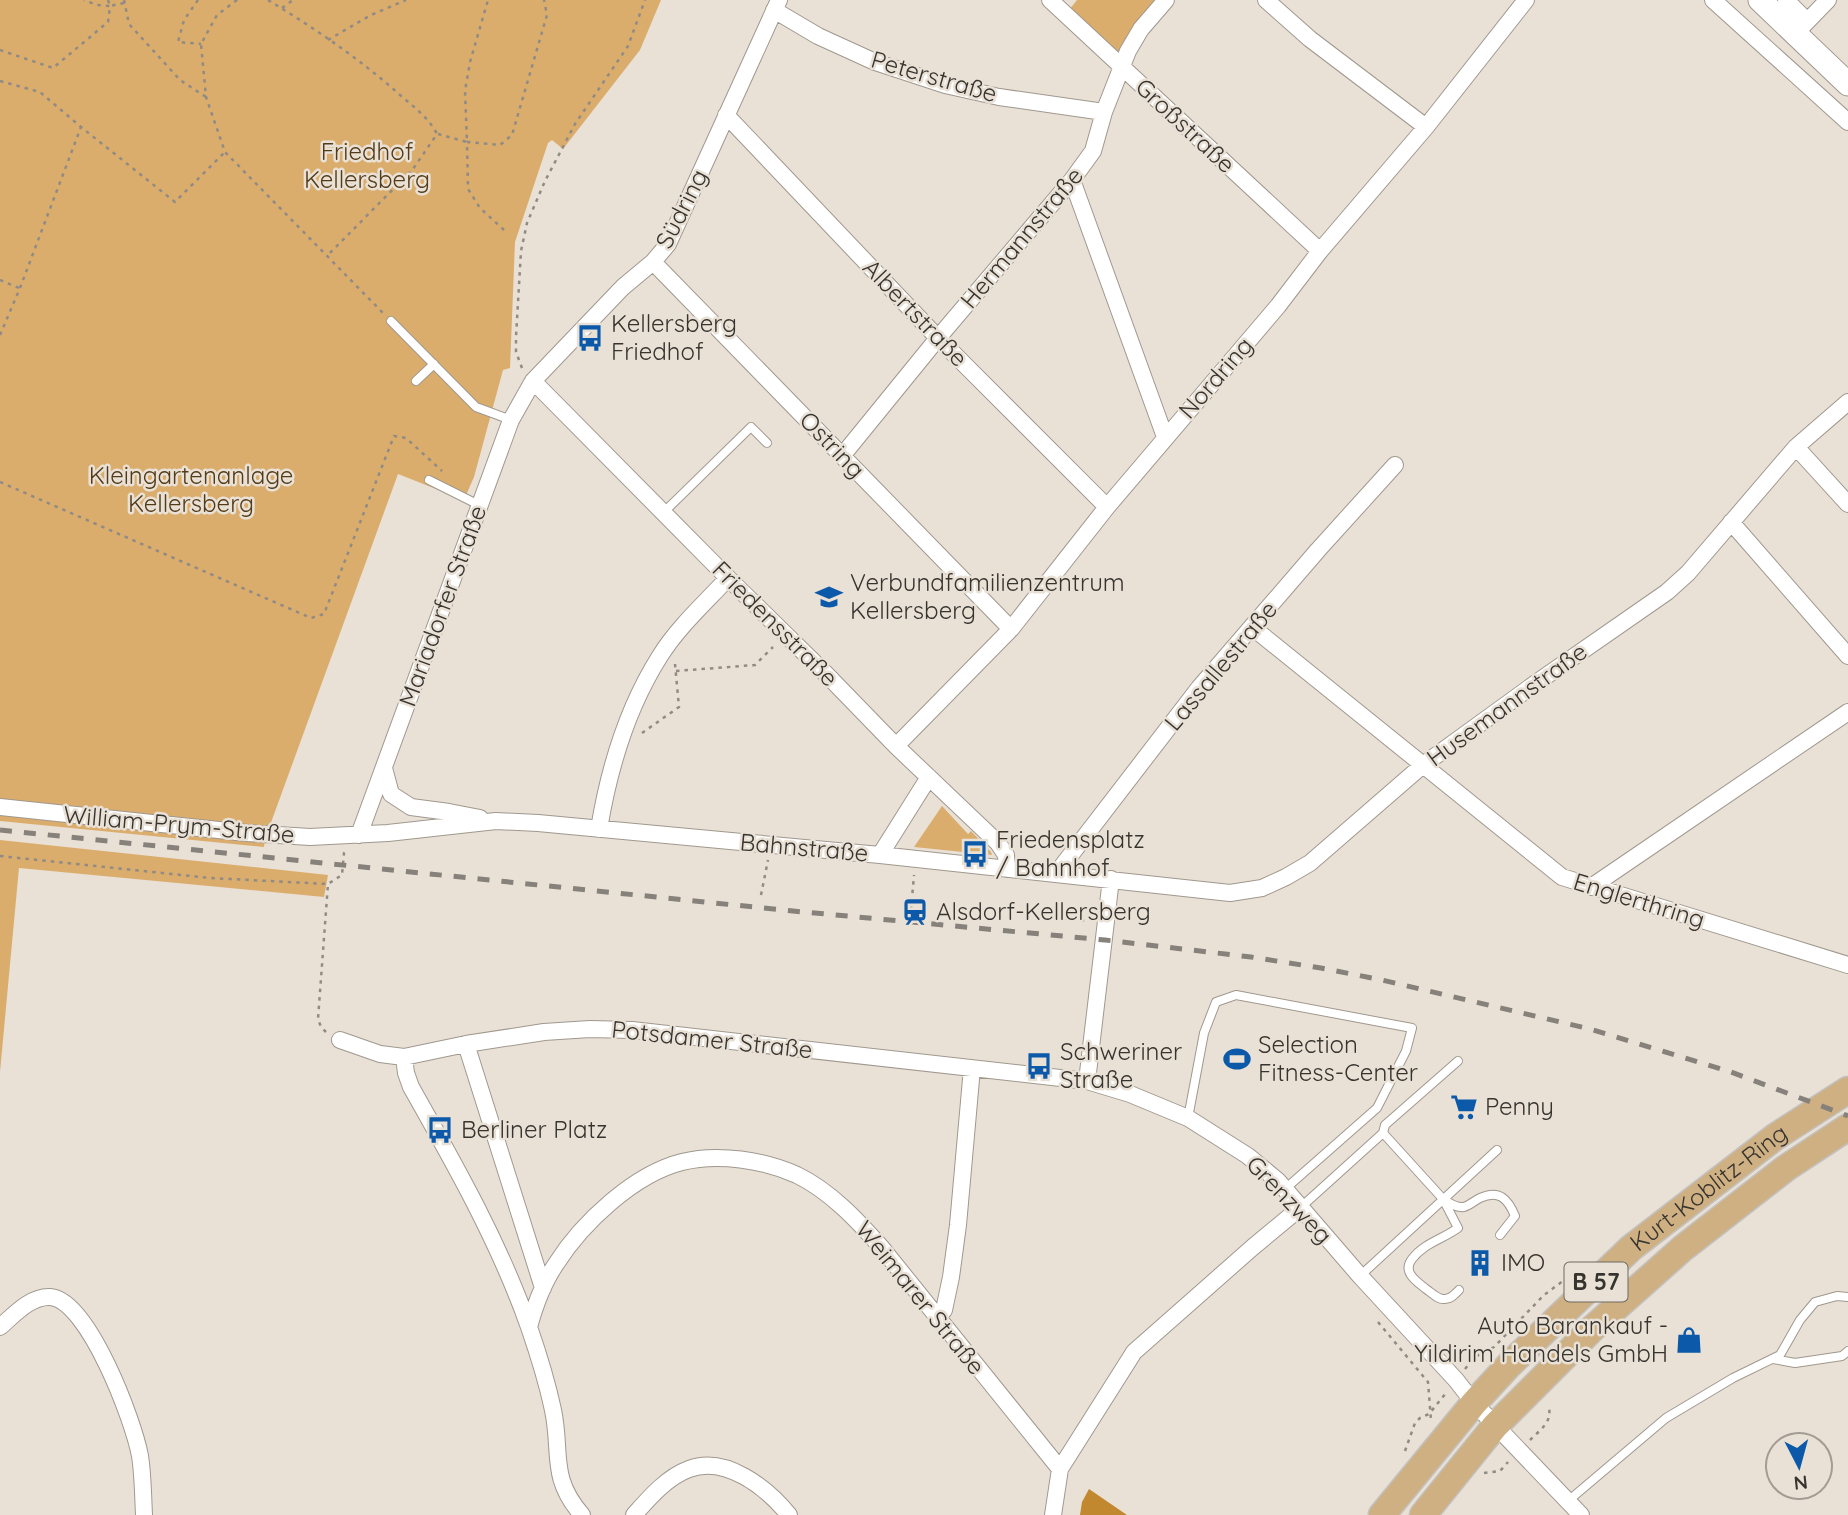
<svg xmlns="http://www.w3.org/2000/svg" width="1848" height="1515" font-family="Quicksand,sans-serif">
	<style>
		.green { fill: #dbad6d }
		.water { fill: #c18830 }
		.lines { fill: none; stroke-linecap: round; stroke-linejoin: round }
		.lane-casing { stroke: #a0988e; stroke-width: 10 }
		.street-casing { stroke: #a0988e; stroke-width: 18 }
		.secondary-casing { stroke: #a0988e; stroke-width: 25 }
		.primary-casing { stroke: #c3c2c1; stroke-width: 29 }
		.path { stroke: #918b84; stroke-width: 2.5; stroke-dasharray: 3.5 5; stroke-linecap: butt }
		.lane { stroke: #fff; stroke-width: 8 }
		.street { stroke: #fff; stroke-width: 16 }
		.secondary { stroke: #fff; stroke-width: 23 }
		.primary { stroke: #ceb083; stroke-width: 26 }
		.rail { stroke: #86817a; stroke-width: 5; stroke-dasharray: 12 12; stroke-linecap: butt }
		.labels { text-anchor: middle; stroke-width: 5; stroke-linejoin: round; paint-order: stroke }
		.shield { fill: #e9e1d6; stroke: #6c6862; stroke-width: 2 }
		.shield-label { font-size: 23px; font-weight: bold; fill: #373430 }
		.street-label { font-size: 24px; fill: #373430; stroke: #e9e1d6 }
		.park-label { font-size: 24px; fill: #543b18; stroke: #e9e1d6 }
		.poi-label { font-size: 24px; fill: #373430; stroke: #e9e1d6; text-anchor: start }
	</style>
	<rect width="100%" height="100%" fill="#e9e1d6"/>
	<path class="green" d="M0,0H661L640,50L563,149L552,140L548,143L515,242L510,368L503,370L474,477L464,500L398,474L265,839L264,847L0,821Z
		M1077,0H1156L1118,56L1069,10Z
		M942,806L968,834L971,831L991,852L992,855L914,847Z
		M0,840L328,875L324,897L19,868L0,1072Z"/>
	<path class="water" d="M1089,1489L1127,1515H1080L1082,1502Z"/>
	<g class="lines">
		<defs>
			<path id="lane" d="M391,321L476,407L511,420
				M416,381L434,364
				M429,480L479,505
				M663,513L751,427L767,443
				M1188,1118L1204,1033L1216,1002L1236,995L1412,1028L1406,1051L1377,1108L1285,1189
				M1383,1133L1443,1199
				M1300,1208L1383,1133L1385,1125L1458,1061
				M1360,1276L1497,1150
				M1459,1290C1455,1294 1451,1299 1445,1299C1438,1300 1432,1293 1426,1289C1416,1281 1402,1272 1412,1259C1424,1243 1443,1239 1458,1228L1443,1199C1449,1203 1456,1208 1464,1207C1470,1205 1474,1201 1480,1198C1499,1189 1508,1199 1515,1216L1500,1235
				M1773,1359L1795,1363L1842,1356L1848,1351
				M1568,1501L1666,1418L1733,1378L1780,1355L1800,1320L1815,1302L1837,1296L1848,1297"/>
			<path id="street" d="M1050,0L1320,251
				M1266,0L1310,39L1426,127
				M1713,0L1848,122
				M1786,0L1807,21
				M774,10L818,36L875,62L945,85L999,97L1104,112
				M1795,34L1828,0
				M726,115L938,338L1107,507
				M1072,180L1165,437
				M653,262L1011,629
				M533,381L728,578L828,676L896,746L998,843L1006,855L1007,869
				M1796,447L1848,504
				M842,456L938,338L1072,180L1093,151L1104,112L1128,51L1141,29L1166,0
				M1731,522L1848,656
				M1252,627L1562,877L1848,965
				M896,746L1011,629L1107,507L1278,306L1320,251L1426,127L1526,0
				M384,768L391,794L411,807L449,812L480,818
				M0,807L247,833L310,837L388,833L496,821L538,823L880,855L1230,893L1262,888L1286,877L1310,863L1423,765L1536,683L1667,592L1688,573L1796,447L1848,402
				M599,829C609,768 627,708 660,656C678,627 705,603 728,578
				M359,835L511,420L533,381L623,287L653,262L668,244L779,0
				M880,855L929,777
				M1056,874L1199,688L1318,550L1395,465
				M1591,887L1848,712
				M340,1040L380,1054L404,1057L466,1044L544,1032L590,1029L632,1030L1087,1081L1130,1094L1188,1118L1248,1156L1278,1181L1360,1276L1456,1380L1474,1403L1581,1515
				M466,1044L543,1288
				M404,1057L406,1073L411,1087C455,1165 499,1242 529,1327C538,1353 547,1382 553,1410C562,1453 549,1477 582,1515
				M1087,1081L1111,879
				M937,1318L944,1310L951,1277L958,1225L972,1068
				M0,1327C13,1316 30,1296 50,1297C88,1299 134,1422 140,1456C143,1475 143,1496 144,1515
				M529,1327C535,1305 543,1283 556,1264C582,1223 634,1174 682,1162C718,1153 764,1160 797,1175C830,1191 857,1220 881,1247L1060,1469
				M634,1515C649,1498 667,1477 689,1469C726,1455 767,1488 789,1515
				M1053,1515L1060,1469L1134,1352L1253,1247L1300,1208"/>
			<path id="secondary" d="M1760,0L1848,84"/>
			<g id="primary">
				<path id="s1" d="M1382,1515L1474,1403L1510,1364L1631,1248L1775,1137L1848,1090"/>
				<path d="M1423,1515L1495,1426L1593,1328L1683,1248L1786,1168L1848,1127"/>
			</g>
		</defs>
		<use href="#lane" class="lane-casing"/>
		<use href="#street" class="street-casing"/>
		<use href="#secondary" class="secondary-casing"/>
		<use href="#primary" class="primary-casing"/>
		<path class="path" d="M108,0L110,6L124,3
			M124,0L129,24L180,80L206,97
			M198,0L184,20L178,42L201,44
			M237,0L217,15L201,44L206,97L225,152L384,314
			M268,0C314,28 360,59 400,95C414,107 428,117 437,134L413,169L327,256
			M282,8L293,0
			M328,40L371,15L406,0
			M0,50L53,68L108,22L110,6L97,5L84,0
			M0,81L40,92L81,127L175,202L225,152
			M438,134L467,142L465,91L470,62L488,0
			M504,230L480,208L468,189L467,142L500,145L512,135L547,15L544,0
			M0,280L19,288
			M0,335L20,288L81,127
			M522,368L516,352V337L521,251L527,223L545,181L575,124L628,46L645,0
			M0,482L311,618L324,614L394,436L406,438L442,471
			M676,671L755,665L773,647
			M642,733L679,707L675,664
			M0,856L210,878L328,884
			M761,895L768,860
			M911,910L914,875
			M1050,921L1051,917L1089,921
			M326,1032L321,1027L318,1019L328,884L342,875L344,853L346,850
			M1378,1322L1428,1382L1431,1420
			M1465,1369L1475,1357L1494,1347L1544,1295L1567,1278
			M1530,1440C1540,1430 1554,1421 1548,1405
			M1405,1451L1415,1423L1420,1418L1429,1414L1446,1393
			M1484,1473L1500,1471L1508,1462"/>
		<use href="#lane" class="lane"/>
		<use href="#street" class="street"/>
		<use href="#secondary" class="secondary"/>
		<use href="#primary" class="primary"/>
		<path class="rail" d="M0,830L793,911L1105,940L1251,957L1321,968L1382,980L1590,1029L1731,1072L1848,1116"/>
	</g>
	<defs>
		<symbol id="bus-bare" viewBox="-9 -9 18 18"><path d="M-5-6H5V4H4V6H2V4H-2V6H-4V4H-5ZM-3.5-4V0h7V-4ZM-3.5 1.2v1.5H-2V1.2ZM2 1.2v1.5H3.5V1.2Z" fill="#0b59a8" stroke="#e9e1d6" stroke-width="2.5" paint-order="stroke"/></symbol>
		<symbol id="school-bare" viewBox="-9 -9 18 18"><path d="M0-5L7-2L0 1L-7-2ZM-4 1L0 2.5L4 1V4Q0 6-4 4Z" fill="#0b59a8" stroke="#e9e1d6" stroke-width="2.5" paint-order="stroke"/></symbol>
		<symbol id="station-bare" viewBox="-9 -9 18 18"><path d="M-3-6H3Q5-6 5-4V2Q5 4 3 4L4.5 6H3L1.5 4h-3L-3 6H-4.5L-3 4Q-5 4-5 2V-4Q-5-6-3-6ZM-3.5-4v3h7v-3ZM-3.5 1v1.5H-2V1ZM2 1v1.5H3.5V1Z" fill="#0b59a8" stroke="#e9e1d6" stroke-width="2.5" paint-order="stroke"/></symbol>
		<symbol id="stadium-bare" viewBox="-9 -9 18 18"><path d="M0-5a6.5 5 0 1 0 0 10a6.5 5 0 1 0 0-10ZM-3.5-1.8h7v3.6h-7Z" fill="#0b59a8" stroke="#e9e1d6" stroke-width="2.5" paint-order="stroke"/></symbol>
		<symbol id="supermarket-bare" viewBox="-9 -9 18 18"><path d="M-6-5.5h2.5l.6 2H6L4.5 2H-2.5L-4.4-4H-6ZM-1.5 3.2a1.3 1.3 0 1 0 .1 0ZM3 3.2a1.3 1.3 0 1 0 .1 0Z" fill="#0b59a8" stroke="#e9e1d6" stroke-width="2.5" paint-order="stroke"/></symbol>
		<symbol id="building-bare" viewBox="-9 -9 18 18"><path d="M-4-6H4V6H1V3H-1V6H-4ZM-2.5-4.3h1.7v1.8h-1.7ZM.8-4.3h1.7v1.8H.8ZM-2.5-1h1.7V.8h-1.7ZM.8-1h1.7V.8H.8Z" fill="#0b59a8" stroke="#e9e1d6" stroke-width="2.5" paint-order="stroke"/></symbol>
		<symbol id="shop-bare" viewBox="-9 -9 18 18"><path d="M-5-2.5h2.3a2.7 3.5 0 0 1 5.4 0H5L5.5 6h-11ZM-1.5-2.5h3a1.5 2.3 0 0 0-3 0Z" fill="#0b59a8" stroke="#e9e1d6" stroke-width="2.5" paint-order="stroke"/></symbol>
	</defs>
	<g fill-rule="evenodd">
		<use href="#bus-bare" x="571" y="319" width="38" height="38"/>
		<use href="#school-bare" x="810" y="578" width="38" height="38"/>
		<use href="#bus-bare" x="956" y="835" width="38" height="38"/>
		<use href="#station-bare" x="896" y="893" width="38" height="38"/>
		<use href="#stadium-bare" x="1218" y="1040" width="38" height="38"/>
		<use href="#bus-bare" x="1020" y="1047" width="38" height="38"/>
		<use href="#supermarket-bare" x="1445" y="1088" width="38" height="38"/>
		<use href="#bus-bare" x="421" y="1111" width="38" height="38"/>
		<use href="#building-bare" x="1461" y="1244" width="38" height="38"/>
		<use href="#shop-bare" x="1670" y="1321" width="38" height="38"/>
	</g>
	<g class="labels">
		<rect class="shield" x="1564.5" y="1262.5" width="63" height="39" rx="5"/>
		<g class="shield-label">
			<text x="1596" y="1290">B 57</text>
		</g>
		<g class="street-label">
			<text transform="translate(934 77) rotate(16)" y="8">Peterstraße</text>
			<text transform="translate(1185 126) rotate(43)" y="8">Großstraße</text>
			<text transform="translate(682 209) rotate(-63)" y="8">Südring</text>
			<text transform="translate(1022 238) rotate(-50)" y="8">Hermannstraße</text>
			<text transform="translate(915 313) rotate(46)" y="8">Albertstraße</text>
			<text transform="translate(1216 378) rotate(-49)" y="8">Nordring</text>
			<text transform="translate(832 445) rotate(46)" y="8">Ostring</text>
			<text transform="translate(443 606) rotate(-70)" y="8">Mariadorfer Straße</text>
			<text transform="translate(775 624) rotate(45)" y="8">Friedensstraße</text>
			<text transform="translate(1221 666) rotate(-50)" y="8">Lassallestraße</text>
			<text transform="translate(1507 705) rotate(-36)" y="8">Husemannstraße</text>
			<text transform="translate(179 825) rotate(5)" y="8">William-Prym-Straße</text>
			<text transform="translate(804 848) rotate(5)" y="8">Bahnstraße</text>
			<text transform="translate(1639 901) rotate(17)" y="8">Englerthring</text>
			<text transform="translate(712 1040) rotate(6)" y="8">Potsdamer Straße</text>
			<text dy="8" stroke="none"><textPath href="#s1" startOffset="464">Kurt-Koblitz-Ring</textPath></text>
			<text transform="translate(1289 1200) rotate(46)" y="8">Grenzweg</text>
			<text transform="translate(920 1298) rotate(51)" y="8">Weimarer Straße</text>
		</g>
		<g class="park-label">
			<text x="367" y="160">Friedhof<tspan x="367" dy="28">Kellersberg</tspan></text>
			<text x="191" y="484">Kleingartenanlage<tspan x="191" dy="28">Kellersberg</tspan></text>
		</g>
		<g class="poi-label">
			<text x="611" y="332">Kellersberg<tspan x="611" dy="28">Friedhof</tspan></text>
			<text x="850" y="591">Verbundfamilienzentrum<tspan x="850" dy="28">Kellersberg</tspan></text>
			<text x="996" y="848">Friedensplatz<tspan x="996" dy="28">/ Bahnhof</tspan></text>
			<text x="936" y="920">Alsdorf-Kellersberg</text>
			<text x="1258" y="1053">Selection<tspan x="1258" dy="28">Fitness-Center</tspan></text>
			<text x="1060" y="1060">Schweriner<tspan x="1060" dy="28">Straße</tspan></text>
			<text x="1485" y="1115">Penny</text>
			<text x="461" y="1138">Berliner Platz</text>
			<text x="1501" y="1271">IMO</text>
			<text x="1668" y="1334" text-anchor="end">Auto Barankauf -<tspan x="1668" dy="28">Yildirim Handels GmbH</tspan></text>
		</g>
	</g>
	<g transform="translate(1799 1466) rotate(174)"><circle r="33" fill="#e9e1d6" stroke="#a29c94" stroke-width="2"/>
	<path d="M0-5L12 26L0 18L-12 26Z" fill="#0b59a8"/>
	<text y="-10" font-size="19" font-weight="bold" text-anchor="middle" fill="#373430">N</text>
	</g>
</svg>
